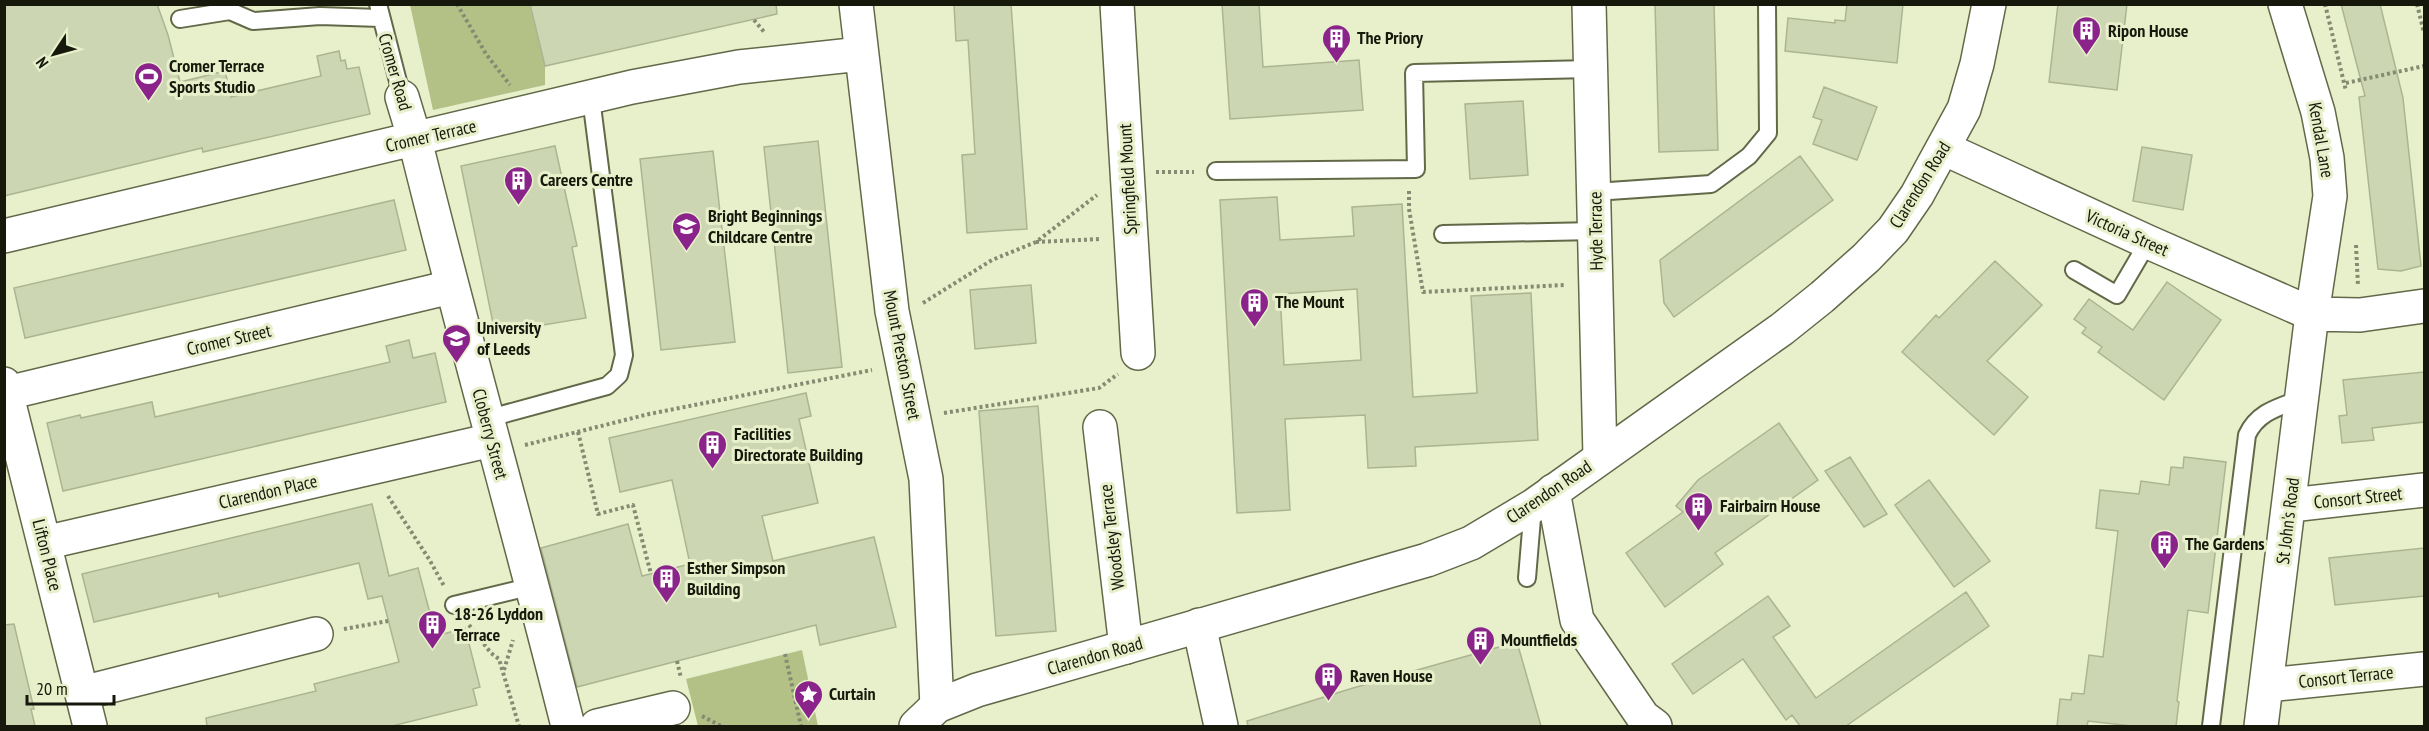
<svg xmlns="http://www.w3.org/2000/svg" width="2429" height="731" font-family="'PT Sans Narrow',sans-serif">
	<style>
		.green { fill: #b4c186 }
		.building { fill: #cdd6b2; stroke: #acb491; stroke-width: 1.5; fill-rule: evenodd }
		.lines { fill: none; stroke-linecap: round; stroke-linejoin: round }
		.service-casing { stroke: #626949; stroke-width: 20 }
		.minor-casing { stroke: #626949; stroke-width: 36 }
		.tertiary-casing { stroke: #626949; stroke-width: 36 }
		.path { stroke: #858b72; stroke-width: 4; stroke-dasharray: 3 3; stroke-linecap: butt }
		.service { stroke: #fff; stroke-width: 16 }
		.minor { stroke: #fff; stroke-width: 33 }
		.tertiary { stroke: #fff; stroke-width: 33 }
		.labels { text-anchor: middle; stroke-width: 6; stroke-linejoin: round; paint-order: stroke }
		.poi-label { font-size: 18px; font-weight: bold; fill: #15180b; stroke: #e7f0cb; text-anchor: start }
		.street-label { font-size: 18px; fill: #15180b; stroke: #e7f0cb }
	</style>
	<rect width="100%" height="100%" fill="#e7f0cb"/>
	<path class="green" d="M410,5H530L545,66V85L433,110Z
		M802,650L818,726H698L686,679Z"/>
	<path class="building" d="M4,4H157L168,35L180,82L225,71L231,97L321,76L317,56L339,51L341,61L345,60L347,69L359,67L370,114L203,152L202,148L4,196Z
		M530,4H776L777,14L545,66Z
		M954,4H1011L1027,229L967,233L962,155L975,154L968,40L956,41Z
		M1222,4H1259L1263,67L1359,60L1363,110L1230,119Z
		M1655,4H1714L1718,150L1659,152Z
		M1847,4H1903L1897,63L1785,51L1788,18L1835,23V20L1845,21Z
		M2058,4H2127L2117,90L2049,82Z
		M2341,4H2380L2403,98L2421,266L2401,271L2378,269L2359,97L2365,96Z
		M1824,87L1877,107L1857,160L1813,144L1822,120L1813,117Z
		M1523,101L1528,175L1470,179L1465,104Z
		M818,141L842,367L788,373L764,147Z
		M555,146L577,246L572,247L586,318L495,333L461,166Z
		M2142,147L2192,155L2183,210L2133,201Z
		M713,151L735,342L661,350L640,159Z
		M1800,156L1833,200L1674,317L1664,303L1660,260Z
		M1277,197L1280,240L1354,236L1352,207L1402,204L1413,397L1477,393L1471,296L1531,293L1538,440L1415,447L1416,466L1368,468L1365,415L1285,419L1290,510L1237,513L1220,200ZM1357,289L1361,360L1284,365L1280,294Z
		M394,200L406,250L25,338L14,288Z
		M1995,261L2042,305L1987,361L2028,397L1994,435L1902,352L1936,315L1939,318Z
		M2167,282L2221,320L2164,400L2098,352L2102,347L2082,333L2086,328L2074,319L2089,299L2133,330Z
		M1031,285L1036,343L975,349L970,290Z
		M409,340L413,358L435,353L446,402L63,491L47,423L80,415L81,418L152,402L155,417L390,362L386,346Z
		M2424,372V422L2372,428L2374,440L2342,443L2339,416L2347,415L2343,380Z
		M806,393L811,416L799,419L818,503L762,516L773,561L874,537L896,627L820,645L816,625L577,687L541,548L628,524L642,576L690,564L672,480L620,492L609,438Z
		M1038,406L1056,631L996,636L979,411Z
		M1779,423L1818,480L1715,553L1723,564L1665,607L1626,553L1683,512L1676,506L1698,480Z
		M1850,457L1887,514L1864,527L1825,471Z
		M2184,457L2226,462L2208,613L2188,610L2177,701L2179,702L2176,726H2132L2088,721L2087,726H2057L2060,699L2071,700L2072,693L2084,694L2089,655L2103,657L2118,531L2096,528L2100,490L2139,494L2141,481L2169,485L2171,467L2183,468Z
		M1929,480L1990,561L1954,587L1895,505Z
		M372,504L389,576L418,568L436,636L465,628L480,687L473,689L477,705L392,726H207L206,718L316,691L314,684L399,662L382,596L368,599L359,563L219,597L218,593L94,622L82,574Z
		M2424,548V596L2335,605L2329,558Z
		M1966,592L1989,626L1846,726H1800L1792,715L1786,720L1743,659L1693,694L1672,664L1768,596L1790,626L1773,637L1816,698Z
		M14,624L34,709H31L35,726H4V625Z
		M1517,642L1541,726H1248L1247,721L1353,688Z"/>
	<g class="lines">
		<defs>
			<path id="service" d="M378,4L402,97
				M180,19L230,11L253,21L320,16L380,18
				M1216,171L1416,169L1414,73L1591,69
				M1595,192L1711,184L1749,156L1768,133L1767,4
				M1443,234L1596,231
				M2074,270L2117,295L2148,242
				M486,419L607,386L619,375L624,355L591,98
				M1527,578L1533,506
				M454,605L533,586
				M2211,726L2247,435C2258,411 2280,407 2303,398"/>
			<path id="minor" d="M856,4L892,311L926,479L937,706
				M1117,4L1138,353
				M1589,4L1600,457
				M402,97L415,140C463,336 519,530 568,726
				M1943,148L2148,242L2312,314L2360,315L2424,306
				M4,236L632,87L739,67L861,54
				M4,384L90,726
				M7,393L451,287
				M1100,427L1126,647
				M1553,491L1577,620L1643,717L1655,726
				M2291,505L2424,490
				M44,543L492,440
				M1199,625L1221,726
				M2267,685L2424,669
				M82,693L316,634
				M597,726L673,708
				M2261,726L2312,314L2330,196L2327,158L2318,112L2285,4"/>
			<path id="tertiary" d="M916,726L937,706L977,690L1427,560L1471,543L1533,506L1782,329L1822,297L1866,258L1893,230L1917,195L1964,109L1977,64L1989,4"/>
		</defs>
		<use href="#service" class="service-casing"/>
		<use href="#minor" class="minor-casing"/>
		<use href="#tertiary" class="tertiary-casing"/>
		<path class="path" d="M457,4L486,54L510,85
			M2325,4L2346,91
			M2417,4L2424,33
			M754,20L765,33
			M2346,83L2424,66
			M1156,172H1194
			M1409,191V209L1423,292L1565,285
			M1036,242L1101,239
			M2356,245L2358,286
			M923,303L992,260L1036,242L1097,195
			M944,413L1099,388L1118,374
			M578,432L598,514L633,505L651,574
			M525,445L649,414L872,370
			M388,496L429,559L444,586
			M469,625L491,653L499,659L519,726
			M344,629L388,621
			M785,654L801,726
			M677,661L681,678
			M504,670L513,640
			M702,716L721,726"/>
		<use href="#service" class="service"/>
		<use href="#minor" class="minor"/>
		<use href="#tertiary" class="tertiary"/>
	</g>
	<defs>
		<symbol id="building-pin" viewBox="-11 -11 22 30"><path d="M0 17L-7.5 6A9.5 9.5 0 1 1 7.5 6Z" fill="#8a248b" stroke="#e7f0cb"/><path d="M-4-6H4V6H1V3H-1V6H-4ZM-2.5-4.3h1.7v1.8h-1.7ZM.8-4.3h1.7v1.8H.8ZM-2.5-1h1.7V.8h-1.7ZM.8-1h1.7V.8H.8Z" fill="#fff"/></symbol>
		<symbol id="stadium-pin" viewBox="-11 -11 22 30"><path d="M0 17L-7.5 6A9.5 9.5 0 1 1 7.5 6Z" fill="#8a248b" stroke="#e7f0cb"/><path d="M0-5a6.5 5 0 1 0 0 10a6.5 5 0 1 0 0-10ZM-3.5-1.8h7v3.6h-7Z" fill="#fff"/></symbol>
		<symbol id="school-pin" viewBox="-11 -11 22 30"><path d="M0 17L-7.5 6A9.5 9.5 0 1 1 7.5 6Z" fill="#8a248b" stroke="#e7f0cb"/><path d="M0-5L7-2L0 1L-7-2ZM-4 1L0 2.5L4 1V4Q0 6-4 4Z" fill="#fff"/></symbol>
		<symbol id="university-pin" viewBox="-11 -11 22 30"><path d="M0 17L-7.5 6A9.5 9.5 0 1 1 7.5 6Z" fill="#8a248b" stroke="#e7f0cb"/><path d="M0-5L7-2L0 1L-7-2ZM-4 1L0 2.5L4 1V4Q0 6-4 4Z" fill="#fff"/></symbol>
		<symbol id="sight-pin" viewBox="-11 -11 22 30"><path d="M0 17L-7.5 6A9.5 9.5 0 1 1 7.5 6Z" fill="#8a248b" stroke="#e7f0cb"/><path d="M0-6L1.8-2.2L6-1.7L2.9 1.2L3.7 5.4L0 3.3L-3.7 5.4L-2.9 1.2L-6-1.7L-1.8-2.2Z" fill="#fff"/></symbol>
	</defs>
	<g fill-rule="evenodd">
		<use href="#building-pin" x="2070" y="14" width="33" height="45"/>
		<use href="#building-pin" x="1320" y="22" width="33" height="45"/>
		<use href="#stadium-pin" x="132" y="60" width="33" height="45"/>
		<use href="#building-pin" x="502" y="164" width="33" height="45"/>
		<use href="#school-pin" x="670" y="210" width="33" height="45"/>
		<use href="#building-pin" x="1238" y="286" width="33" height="45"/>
		<use href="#university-pin" x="440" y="322" width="33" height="45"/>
		<use href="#building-pin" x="696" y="428" width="33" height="45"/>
		<use href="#building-pin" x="1682" y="490" width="33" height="45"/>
		<use href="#building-pin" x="2148" y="528" width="33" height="45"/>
		<use href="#building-pin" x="650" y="562" width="33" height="45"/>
		<use href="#building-pin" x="416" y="608" width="33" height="45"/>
		<use href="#building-pin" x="1464" y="624" width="33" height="45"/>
		<use href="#building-pin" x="1312" y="660" width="33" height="45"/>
		<use href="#sight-pin" x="792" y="678" width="33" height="45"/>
	</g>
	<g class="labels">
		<g class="poi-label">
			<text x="2108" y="37">Ripon House</text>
			<text x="1357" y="44">The Priory</text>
			<text x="169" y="72">Cromer Terrace<tspan x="169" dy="21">Sports Studio</tspan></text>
			<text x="540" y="186">Careers Centre</text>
			<text x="708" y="222">Bright Beginnings<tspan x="708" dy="21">Childcare Centre</tspan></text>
			<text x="1275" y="308">The Mount</text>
			<text x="477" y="334">University<tspan x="477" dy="21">of Leeds</tspan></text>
			<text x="734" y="440">Facilities<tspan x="734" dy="21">Directorate Building</tspan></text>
			<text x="1720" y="512">Fairbairn House</text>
			<text x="2185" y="550">The Gardens</text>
			<text x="687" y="574">Esther Simpson<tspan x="687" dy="21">Building</tspan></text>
			<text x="454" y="620">18-26 Lyddon<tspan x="454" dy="21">Terrace</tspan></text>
			<text x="1501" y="646">Mountfields</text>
			<text x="1350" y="682">Raven House</text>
			<text x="829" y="700">Curtain</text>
		</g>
		<g class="street-label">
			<text transform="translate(395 72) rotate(74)" y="6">Cromer Road</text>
			<text transform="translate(431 136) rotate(-13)" y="6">Cromer Terrace</text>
			<text transform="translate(2321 140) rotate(80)" y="6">Kendal Lane</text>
			<text transform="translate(1128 179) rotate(-93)" y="6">Springfield Mount</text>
			<text transform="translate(1920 185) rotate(-58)" y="6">Clarendon Road</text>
			<text transform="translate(1596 231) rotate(-91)" y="6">Hyde Terrace</text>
			<text transform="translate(2127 233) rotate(24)" y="6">Victoria Street</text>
			<text transform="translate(229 340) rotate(-13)" y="6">Cromer Street</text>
			<text transform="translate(902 355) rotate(79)" y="6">Mount Preston Street</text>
			<text transform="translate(490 434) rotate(75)" y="6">Cloberry Street</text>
			<text transform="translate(268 492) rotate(-13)" y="6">Clarendon Place</text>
			<text transform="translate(1549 492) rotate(-34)" y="6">Clarendon Road</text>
			<text transform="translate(2358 498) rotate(-6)" y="6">Consort Street</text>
			<text transform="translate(2288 521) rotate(-83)" y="6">St John's Road</text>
			<text transform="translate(1112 537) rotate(-97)" y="6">Woodsley Terrace</text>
			<text transform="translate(47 555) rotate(76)" y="6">Lifton Place</text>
			<text transform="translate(1095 656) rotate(-16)" y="6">Clarendon Road</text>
			<text transform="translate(2346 677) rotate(-6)" y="6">Consort Terrace</text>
		</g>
	</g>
	<rect width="2429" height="731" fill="none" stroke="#15180b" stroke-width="12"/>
	<g transform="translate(54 54) rotate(234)" stroke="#e7f0cb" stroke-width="4.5" paint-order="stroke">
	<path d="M0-4.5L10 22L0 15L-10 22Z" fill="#15180b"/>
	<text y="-9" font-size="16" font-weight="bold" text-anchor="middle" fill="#15180b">N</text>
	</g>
	<path d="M27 695v9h87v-9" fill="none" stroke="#15180b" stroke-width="3"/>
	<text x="36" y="695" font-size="18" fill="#15180b" stroke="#e7f0cb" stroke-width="4.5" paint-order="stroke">20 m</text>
</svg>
